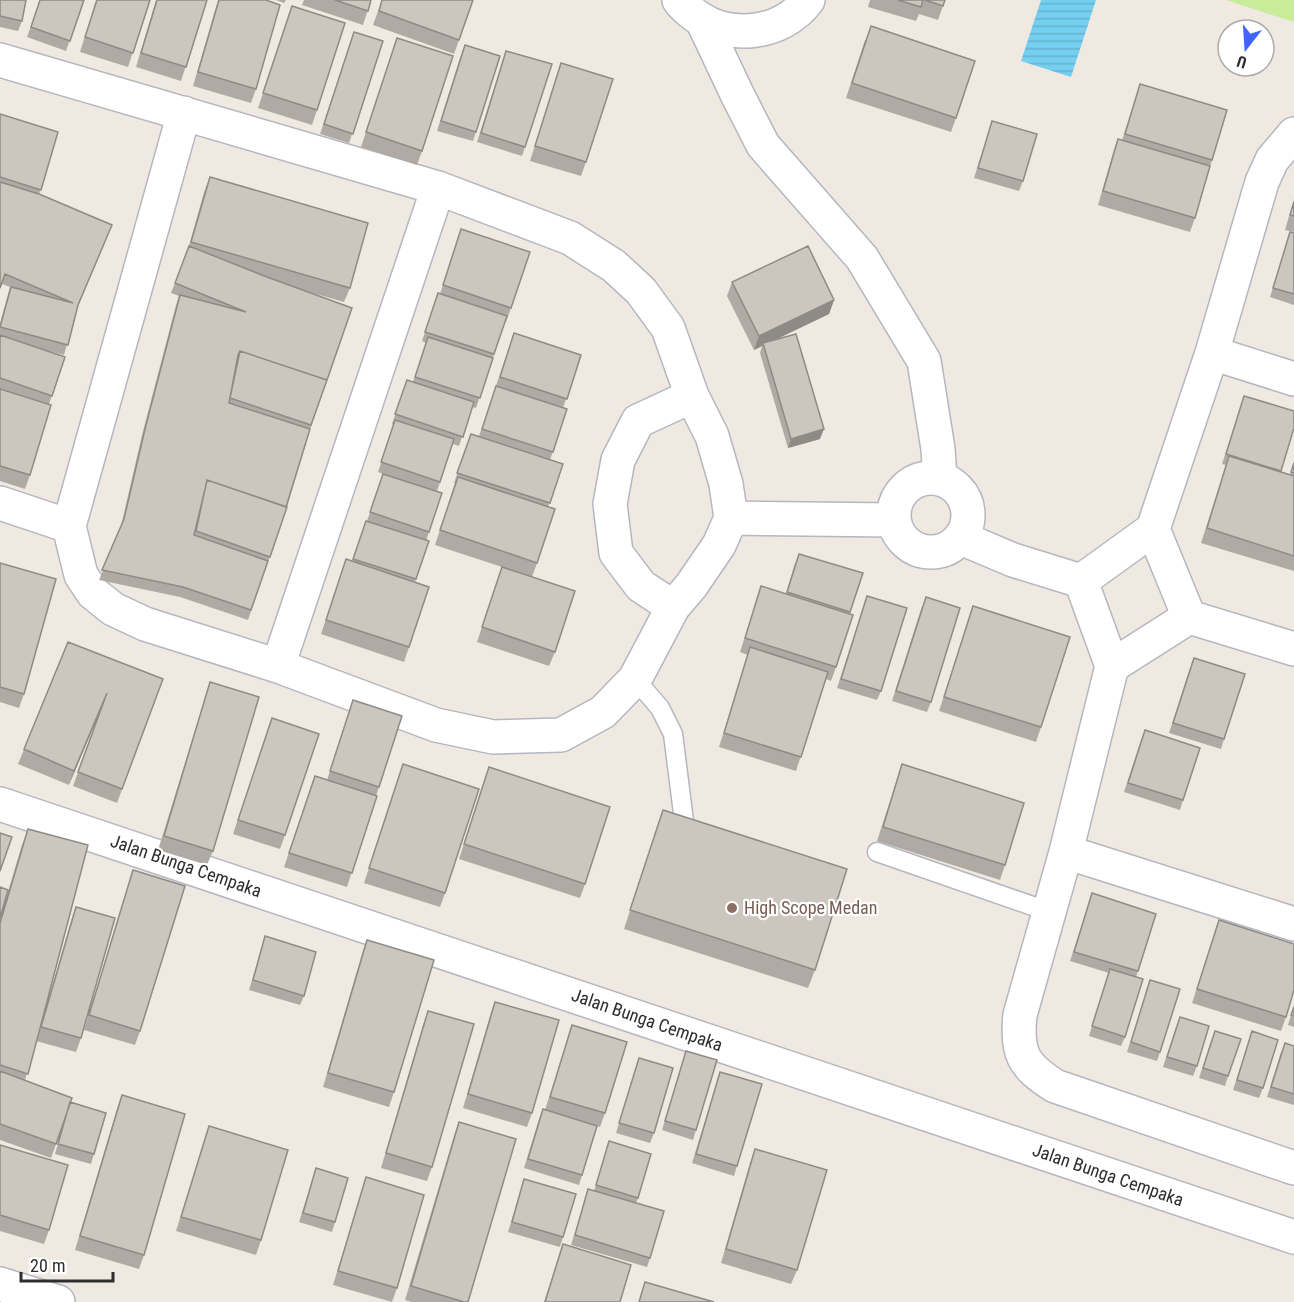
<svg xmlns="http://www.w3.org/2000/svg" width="1294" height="1302" font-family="'Roboto Condensed',sans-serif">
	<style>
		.pitch { fill: #c9ec9a }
		.water { fill: url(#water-rules) }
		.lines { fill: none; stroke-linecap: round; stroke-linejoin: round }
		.service-casing { stroke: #b4b7c1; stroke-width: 21 }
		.minor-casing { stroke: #b4b7c1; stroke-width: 36 }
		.tertiary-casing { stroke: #b4b7c1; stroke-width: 36 }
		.service { stroke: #fff; stroke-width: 18 }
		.minor { stroke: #fff; stroke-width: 33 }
		.tertiary { stroke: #fff; stroke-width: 33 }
		.wall { fill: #afaba4 }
		.shaded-wall { fill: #8e8b86 }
		.building { fill: #cbc7bf; stroke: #8e8b86; stroke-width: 1.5 }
		.education-dot { fill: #8d6e63; stroke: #fff; stroke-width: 2 }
		.labels { text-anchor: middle; stroke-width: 4.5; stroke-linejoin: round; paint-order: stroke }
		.street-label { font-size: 18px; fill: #2e2e2e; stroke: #fff }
		.education-label { font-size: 18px; fill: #785e54; stroke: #fff; text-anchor: start }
	</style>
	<defs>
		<pattern id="water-rules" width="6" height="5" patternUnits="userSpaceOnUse" patternTransform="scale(1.5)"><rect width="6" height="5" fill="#75cff0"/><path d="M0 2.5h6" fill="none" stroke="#66b2ce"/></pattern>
	</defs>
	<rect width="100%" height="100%" fill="#efe9e1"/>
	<path class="pitch" d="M1226,0H1294V22Z"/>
	<path class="water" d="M1041,0H1096L1071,77L1021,61Z"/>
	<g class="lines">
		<defs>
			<path id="service" d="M635,679L660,708L673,734L684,821
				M877,852L1050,912"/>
			<path id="minor" d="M679,0C682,5 687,9 692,13C727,41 781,36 808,0
				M703,22L737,94L763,145L862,258L924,361L938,449L940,478
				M0,60L438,188L570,238L614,266L641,291L668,328L692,396L712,436L726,484L731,518
				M184,113L69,526L81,575L93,593L113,609L145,624L278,666L436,725L493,737L561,735L603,712L635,679L673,607L691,586L719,545L731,518L893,520
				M1212,353L1294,379
				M894 515a37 37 0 1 1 74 0a37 37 0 1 1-74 0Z
				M0,503L69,526
				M1153,529L1212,353L1262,182L1272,160L1294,134
				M961,538L1013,560L1081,581
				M1081,581L1112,666L1189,617L1294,649
				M1081,581L1153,529L1189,617
				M673,607L641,586L616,553L610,504L618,460L638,421L692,396
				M278,666L438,188
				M1112,666L1066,852L1020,1015C1016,1053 1023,1066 1055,1086L1294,1168
				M0,804L1294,1237
				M1066,852L1294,924"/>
			<path id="tertiary" d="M0,1284L58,1302"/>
		</defs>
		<use href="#service" class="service-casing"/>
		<use href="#minor" class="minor-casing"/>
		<use href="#tertiary" class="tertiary-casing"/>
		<use href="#service" class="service"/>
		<use href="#minor" class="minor"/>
		<use href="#tertiary" class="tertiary"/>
	</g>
	<path class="wall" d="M0,0L22,21L18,31L0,27Z
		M40,0H84L66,51L27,37Z
		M96,0H150L128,67L80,52Z
		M156,0H207L181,81L136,67Z
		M218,0H266L256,89L251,103L193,86Z
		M276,0H286L284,3Z
		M304,0H371L363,25L302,5Z
		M382,0H473L454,54L373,25Z
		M870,0H945L938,20L919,14L916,21L868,7Z
		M292,6L317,110L312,125L258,108Z
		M354,32L383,41L349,143L320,134Z
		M397,38L422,151L417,165L361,147Z
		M865,40L956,118L951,132L846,98Z
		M506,51L525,147L522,156L477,142Z
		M461,55L476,132L473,141L437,131Z
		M561,63L586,162L581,176L530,161Z
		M1140,84L1212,160L1195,218L1190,232L1098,205L1113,153L1118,139L1122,140Z
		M0,114L58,132L39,194L112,225L77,309L64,355L45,350L65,357L49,404L30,475L25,489L0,481V389L21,396L0,389V323L10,287L2,284L0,289Z
		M992,121L1023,181L1019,191L974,178Z
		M210,177L350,288L344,302L299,289L327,380L310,430L287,507L248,620L180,597L99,580L121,526L142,435L176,305L179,296L171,293L187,253L204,192Z
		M1294,199V232L1285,230Z
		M461,229L511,308L506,322H505L476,408L472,407L459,446L453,444L437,491L429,532L426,541H429L415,582L409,647L404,662L321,634L341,574L352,561L366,521H367L383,474L378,472L394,425L392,424L407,380L413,382L426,343L422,341L438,293L440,294Z
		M1290,232L1294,233V305L1270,297Z
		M732,282L834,300L829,314L777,339L820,439L788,448L760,353L762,346L754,350L727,296Z
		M514,333L581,355L563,408L567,409L550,460L563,464L548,507L537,563L532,577L555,652L549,666L477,642L502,567L435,545L455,483H454L471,434L479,436Z
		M1241,405L1280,472L1290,475L1294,461V571L1201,543L1226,465L1222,464Z
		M0,563L24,694L19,708L0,702Z
		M795,563L863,573L849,614L836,667L831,681L826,679L796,771L719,747L748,655L740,652L761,586L786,594Z
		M864,605L881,691L877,700L837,688Z
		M922,606L931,702L927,712L892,701Z
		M973,606L1041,727L1036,742L939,711Z
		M68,642L163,679L117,803L73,786L101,709L69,785L18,764Z
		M1190,668L1224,739L1221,749L1169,733Z
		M210,682L213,851L207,865L158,850Z
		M353,700L402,716L376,796L347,887L284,867L310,790L327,780Z
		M267,732L285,835L280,849L233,834Z
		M1141,740L1183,800L1180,810L1124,792Z
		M403,764L445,893L440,907L364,883Z
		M902,764L1005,865L1000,880L877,841Z
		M489,767L585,884L580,898L459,859Z
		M663,810L815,970L808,988L624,929Z
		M28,829L39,1032L71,921L76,907L81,1038L76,1052L36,1041L25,1080L70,1102L94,1154L91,1164L55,1154L64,1122L51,1158L0,1140V919L21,848Z
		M133,870L140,1031L135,1045L84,1030Z
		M1089,903L1156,914L1136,977L1125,1037L1121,1046L1089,1036L1109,973L1070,961Z
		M1219,920L1286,1017L1281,1031L1192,1003Z
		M265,936L304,996L300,1005L249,990Z
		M367,940L394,1092L389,1107L323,1087L362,954Z
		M1150,980L1160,1052L1157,1061L1127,1052Z
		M495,1002L532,1113L527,1127L463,1108L490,1016Z
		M1294,1005V1027L1288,1025Z
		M428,1011L432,1167L427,1181L381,1168L423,1025Z
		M572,1025L605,1113L600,1127L597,1126L579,1185L524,1168L539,1119L543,1109L545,1110Z
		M1176,1027L1197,1066L1193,1076L1163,1067Z
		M1211,1041L1228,1076L1225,1086L1199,1078Z
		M1249,1041L1263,1088L1259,1098L1233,1090Z
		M1294,1046V1105L1267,1097L1281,1052Z
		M686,1051L696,1130L693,1140L662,1130Z
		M639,1058L654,1133L650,1143L616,1133Z
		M720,1072L737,1166L734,1176L692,1163Z
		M122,1095L144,1255L139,1269L75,1250L117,1109Z
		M459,1122L468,1302H411L405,1300L454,1136Z
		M209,1126L261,1240L256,1255L176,1231Z
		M609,1141L638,1198L636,1203L650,1258L647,1267L571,1245L585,1199L588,1189L594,1191Z
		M0,1145L49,1230L44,1244L0,1231Z
		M755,1149L797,1270L791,1284L721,1263L750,1163Z
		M316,1168L335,1222L332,1232L299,1222Z
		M366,1177L397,1288L392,1302L333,1285Z
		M524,1179L563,1237L560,1247L508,1232Z
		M563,1244L620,1302H544Z"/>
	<path class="shaded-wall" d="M834,300L829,314L764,345L763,343L762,346L754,350L759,336Z
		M824,429L820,439L788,448L791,439Z
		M107,693L102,707L69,785L74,771Z"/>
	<path class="building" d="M0,0H26L22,21L0,16Z
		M40,0H84L70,41L31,27Z
		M97,0H150L133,53L85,37Z
		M157,0H207L186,67L141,53Z
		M219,0H266L280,5L256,89L198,72Z
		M335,0H371L368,11Z
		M382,0H473L459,40L379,11Z
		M898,0H923L921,7Z
		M925,0H945L943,6Z
		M292,6L345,23L317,110L263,93Z
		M871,26L975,61L956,118L852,83Z
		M354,32L383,41L353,134L324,124Z
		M397,38L453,56L422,151L366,132Z
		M465,45L500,56L476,132L441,121Z
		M506,51L552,64L525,147L481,133Z
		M561,63L613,79L586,162L535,146Z
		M1140,84L1227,110L1212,160L1125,134Z
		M0,114L58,132L41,190L0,177Z
		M992,121L1037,134L1023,181L978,168Z
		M1118,139L1210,166L1195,218L1103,191Z
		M210,177L368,223L350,288L191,242Z
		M0,182L39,194L112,225L78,305L68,345L0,327L11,287L73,303L5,274L0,288Z
		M1294,202V216L1290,215Z
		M461,229L530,252L511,308L443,285Z
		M1290,232L1294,233V294L1273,288Z
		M189,246L267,277L352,308L327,380L240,351L238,355L229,403L310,429L286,507L207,480L206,485L194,535L268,561L251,610L183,587L102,570L124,519L146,425L180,295L246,312L175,283Z
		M808,246L834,300L759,336L732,282Z
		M438,293L507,316L494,354L425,332Z
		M514,333L581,355L567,399L500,377Z
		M796,334L824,429L791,439L763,343Z
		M0,335L65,357L52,396L0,378Z
		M428,337L493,358L480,398L415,377Z
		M240,351L327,380L311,425L230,398Z
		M407,380L474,402L463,437L395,414Z
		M496,386L567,409L553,452L482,429Z
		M0,389L51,405L30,475L0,466Z
		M1244,396L1294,411V428L1281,471L1226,454Z
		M395,420L454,439L440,482L381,462Z
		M471,434L563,464L550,503L457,473Z
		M1229,456L1294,476V556L1207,528Z
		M1294,463V473L1291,472Z
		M383,474L442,493L429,532L370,512Z
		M458,477L555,509L537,563L440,530Z
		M207,480L287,507L270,557L196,531Z
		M366,521L429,541L416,579L353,559Z
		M799,554L863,573L850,612L787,592Z
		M346,559L429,587L409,647L326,620Z
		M0,563L56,579L24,694L0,687Z
		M502,567L575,591L555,652L482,627Z
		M761,586L853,615L836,667L745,638Z
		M867,596L907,608L881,691L841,679Z
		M926,597L960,608L931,702L896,691Z
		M973,606L1070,637L1041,727L944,697Z
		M68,642L163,679L122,789L78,772L107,693L74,771L24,749Z
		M750,647L828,672L801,757L724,733Z
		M1194,658L1245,674L1224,739L1173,723Z
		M210,682L259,697L213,851L164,836Z
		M353,700L402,716L379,787L330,771Z
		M272,718L319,734L285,835L238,820Z
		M1145,730L1200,748L1183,800L1128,783Z
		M403,764L479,789L445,893L369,868Z
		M902,764L1024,803L1005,865L883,827Z
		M489,767L610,807L585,884L464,844Z
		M315,776L377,796L352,873L289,853Z
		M663,810L847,869L815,970L630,910Z
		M28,829L88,845L28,1074L0,1065V923Z
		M0,833L12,837L0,871Z
		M133,870L185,886L140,1031L89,1015Z
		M0,887L8,890L0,918Z
		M1092,893L1156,914L1138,971L1074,952Z
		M76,907L115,918L81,1038L41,1027Z
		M1219,920L1294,944V990L1286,1017L1197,989Z
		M265,936L316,952L304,996L253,980Z
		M367,940L434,960L394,1092L328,1073Z
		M1110,969L1143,979L1125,1037L1092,1026Z
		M1150,980L1180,989L1160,1052L1131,1042Z
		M495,1002L559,1020L532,1113L468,1094Z
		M1294,1007V1016L1291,1015Z
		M428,1011L474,1024L432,1167L386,1153Z
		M1180,1017L1209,1026L1197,1066L1167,1057Z
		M572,1025L627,1042L605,1113L550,1097Z
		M1215,1031L1241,1039L1228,1076L1203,1068Z
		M1252,1031L1278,1040L1263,1088L1237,1080Z
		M1285,1043L1294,1046V1094L1271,1087Z
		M686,1051L717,1060L696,1130L665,1121Z
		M639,1058L673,1068L654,1133L619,1123Z
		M0,1071L72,1098L56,1144L0,1124Z
		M720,1072L762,1084L737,1166L696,1154Z
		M122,1095L185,1114L144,1255L80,1236Z
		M70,1102L106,1113L94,1154L58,1144Z
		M543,1109L597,1126L582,1175L528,1159Z
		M459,1122L516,1139L468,1302H464L411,1286Z
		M209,1126L288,1150L261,1240L181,1217Z
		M609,1141L651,1154L638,1198L596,1185Z
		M0,1145L68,1165L49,1230L0,1215Z
		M755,1149L827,1170L797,1270L726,1249Z
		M316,1168L348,1178L335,1222L303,1213Z
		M366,1177L424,1195L397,1288L338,1271Z
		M524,1179L576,1194L563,1237L512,1222Z
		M588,1189L664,1211L650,1258L575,1235Z
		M563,1244L631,1265L620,1302H545Z
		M645,1282L714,1302H639Z"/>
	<circle class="education-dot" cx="732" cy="908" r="6"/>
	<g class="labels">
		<g class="street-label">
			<text transform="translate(186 866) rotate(19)" y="6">Jalan Bunga Cempaka</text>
			<text transform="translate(647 1020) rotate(19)" y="6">Jalan Bunga Cempaka</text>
			<text transform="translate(1108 1175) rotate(19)" y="6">Jalan Bunga Cempaka</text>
		</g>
		<g class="education-label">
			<text x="744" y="914">High Scope Medan</text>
		</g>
	</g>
	<g transform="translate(1246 48) rotate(197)"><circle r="28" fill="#ffffff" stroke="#ababab" stroke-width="1.5"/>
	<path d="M0-4.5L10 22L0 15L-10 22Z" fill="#4264fb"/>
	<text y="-9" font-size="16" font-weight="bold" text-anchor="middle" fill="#2e2e2e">U</text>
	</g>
	<path d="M21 1272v9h92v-9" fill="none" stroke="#2e2e2e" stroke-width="3"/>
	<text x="30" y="1272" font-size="18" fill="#2e2e2e" stroke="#ffffff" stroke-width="4.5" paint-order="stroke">20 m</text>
</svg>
